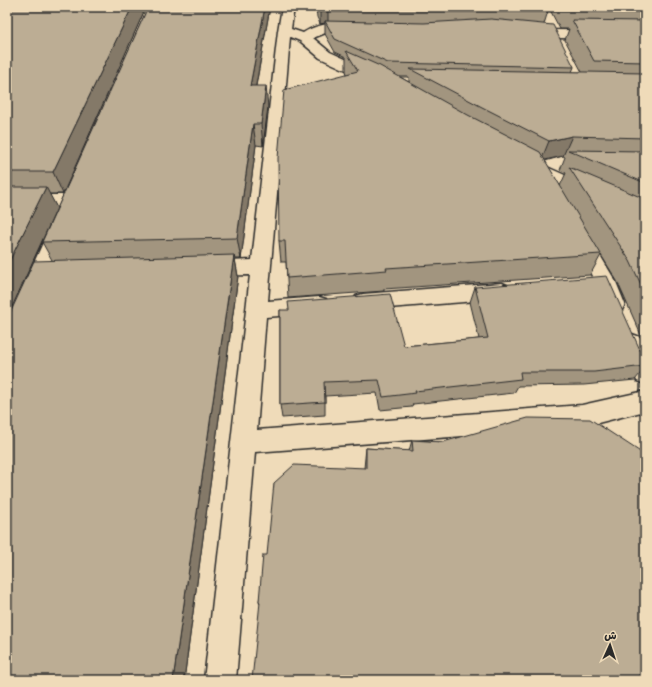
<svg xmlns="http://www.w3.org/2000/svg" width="652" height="687" font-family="'Shantell Sans','Playpen Sans Arabic',sans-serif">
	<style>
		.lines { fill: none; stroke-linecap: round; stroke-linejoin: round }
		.minor-casing { stroke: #2b2b2b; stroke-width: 3 }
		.minor { fill: #efdbb9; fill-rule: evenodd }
		.wall { fill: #a2957f; stroke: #2b2b2b; fill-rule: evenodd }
		.shaded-wall { fill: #847968; stroke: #2b2b2b }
		.building { fill: #bcad94; stroke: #2b2b2b }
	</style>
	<rect width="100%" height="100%" fill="#efdbb9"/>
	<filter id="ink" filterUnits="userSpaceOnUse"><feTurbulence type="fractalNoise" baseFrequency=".025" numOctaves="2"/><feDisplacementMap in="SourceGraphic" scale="8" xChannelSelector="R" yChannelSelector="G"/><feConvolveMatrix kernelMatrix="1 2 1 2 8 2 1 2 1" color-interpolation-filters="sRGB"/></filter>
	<g filter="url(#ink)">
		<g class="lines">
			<defs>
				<path id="minor" d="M282,7H294L291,29L303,33C318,23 342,21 358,25L360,28L358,31L328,32L313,38L330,52L378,74L380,77L378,80L373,81L368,80L320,58L300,41L290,37L268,301L319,297L326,299L329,305L326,311L319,313L266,317L257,430L582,405L645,391V411L582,427L255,452L236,680H204L250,275L207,276L200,274L197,269L200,264L207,262L252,260L278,31Z
					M528,26L555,30L645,31V39L555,38L524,33L522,30L524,27Z
					M527,158L645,211V224L521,167L519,163L521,159Z
					M7,195H70L76,197L79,201L76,205L70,207H7Z
					M60,219L67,221L69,225L43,287L40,292L33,295L26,292L23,287L51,225L53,221Z
					M581,233L588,235L616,282L625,304L622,310L615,312L608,310L596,283L572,240L574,235Z
					M502,283L509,286L512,291L509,296L502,299L363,310L356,308L353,302L356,296L363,294Z
					M632,334L640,337L645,348V384L637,381L621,343L624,337Z"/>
			</defs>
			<use href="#minor" class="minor-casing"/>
			<use href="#minor" class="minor"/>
		</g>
		<path class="wall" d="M7,7H146L63,194H49L57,208L7,318Z
			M148,7H270L256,86L268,107L263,146L256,145L241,259H235L238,276L184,680H7L52,260L42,242Z
			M316,7H645V344L617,281L601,255L590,275L384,289V291L288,298L286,262H281L279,241L347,74L346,71V57L335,52L325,34V23L320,24L317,17ZM549,8L560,29H569L565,40L582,72H572L574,67L544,24ZM400,77H409V82ZM563,156L565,157L560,170L566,173L560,186L545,161Z
			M475,287L645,361V368L635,380L584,385L518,386L514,393L413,404L412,407L380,410L377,393L325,396V415L282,418L280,405V310L404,346L479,339L470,302Z
			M412,440L443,442L260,604L259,601L267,555L364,468L366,448L409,451Z"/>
		<path class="shaded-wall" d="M132,7H146L63,194L53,172Z
			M265,7H270L252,107L250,86Z
			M320,7H328V22L325,21V23L320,24Z
			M266,86L268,107L263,146L261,124Z
			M253,124L256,145L241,259L237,238Z
			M572,136L563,156L541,161L549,141Z
			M46,187L57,208L7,318V266Z
			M234,255L238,276L184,680H173Z"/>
		<path class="building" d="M8,7H132L53,172H7V8Z
			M148,7H265L250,86H266L261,124H253L237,238L42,242Z
			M565,7H645V11L566,9Z
			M491,19L553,25L574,67L388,63L335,39L325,21L424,23Z
			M572,20L645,21V62L594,61Z
			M346,51L380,66L468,115L540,152L601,254L386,268L387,270L287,278L285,241H279L278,158L284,90L358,71Z
			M410,69L645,73V138L572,136L549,141L482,107Z
			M568,150L645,151V183Z
			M569,167L645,199V293L630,261Z
			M7,187H46L7,266Z
			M234,255L173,680H7V320L34,261Z
			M607,276L645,361V366L594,372H520L521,379L415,391L416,393L383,397L379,380L324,382L325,402L280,405V310H289L288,302L390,294L404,346L488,338L475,287Z
			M528,418L590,419L645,455V680H252L260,602L259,601L263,555H267L274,483L294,465L366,468V448L413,451L412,440L443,442Z"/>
	</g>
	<rect width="652" height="687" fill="none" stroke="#efdbb9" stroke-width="24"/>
	<rect x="12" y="12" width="628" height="663" fill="none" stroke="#2b2b2b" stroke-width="1.5" filter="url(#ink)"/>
	<g transform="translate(610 645) rotate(3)" stroke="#efdbb9" stroke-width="3" paint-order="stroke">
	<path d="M0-3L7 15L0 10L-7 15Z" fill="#2b2b2b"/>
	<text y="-6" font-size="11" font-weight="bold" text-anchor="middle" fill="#2b2b2b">ش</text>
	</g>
</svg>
